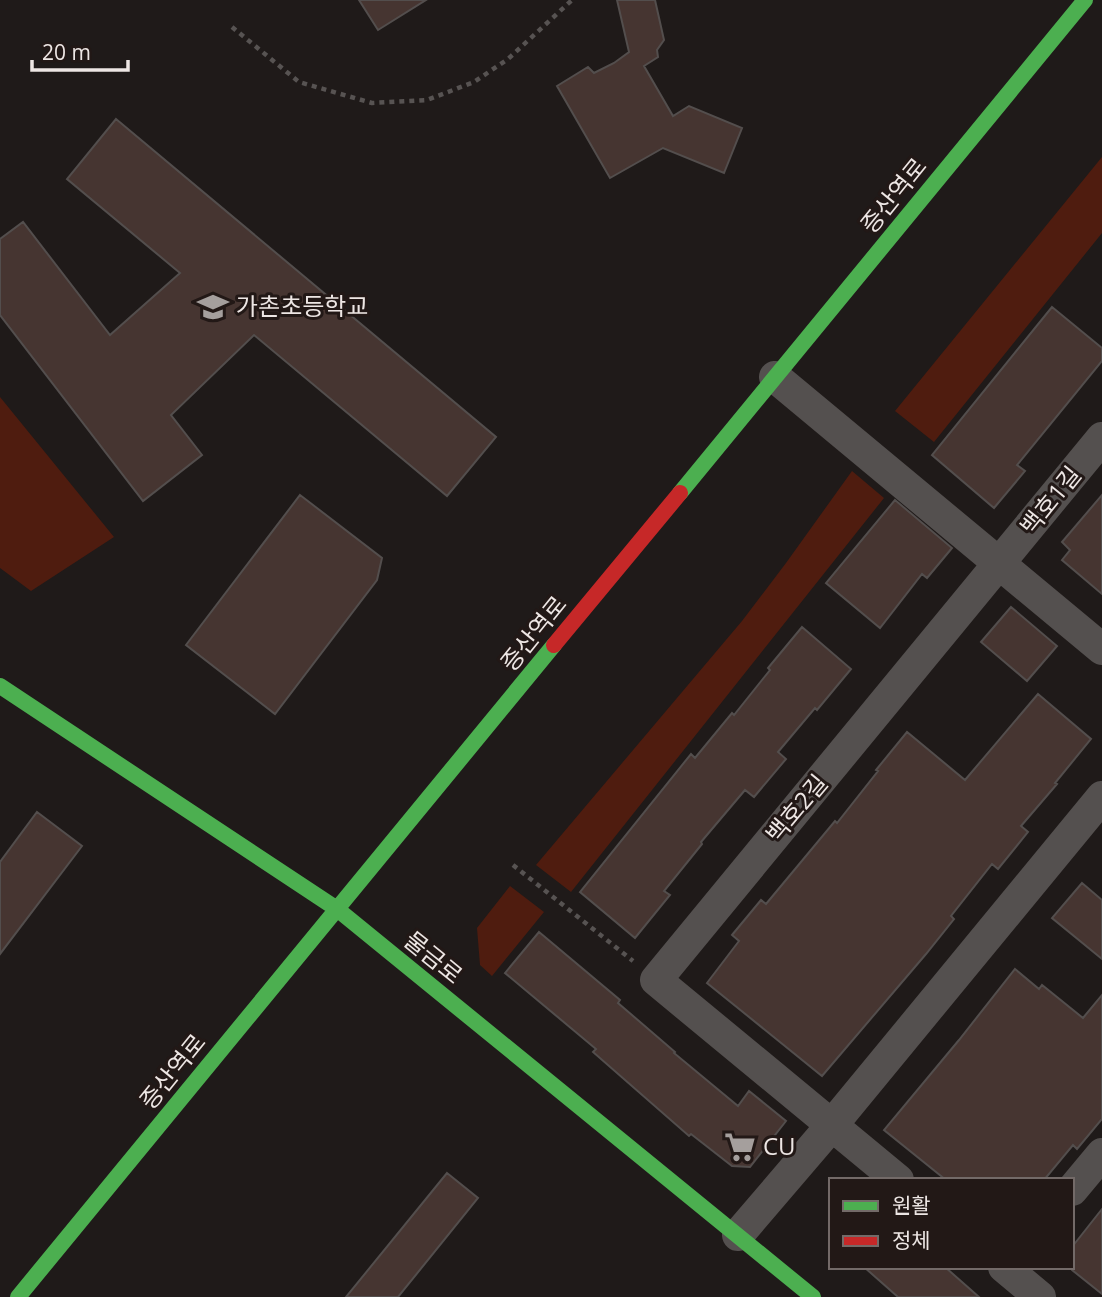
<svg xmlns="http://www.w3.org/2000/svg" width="1102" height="1297" font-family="'Open Sans','Noto Sans KR',sans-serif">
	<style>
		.green { fill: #4f1c0f }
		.building { fill: #463531; stroke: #534e4d; stroke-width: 2 }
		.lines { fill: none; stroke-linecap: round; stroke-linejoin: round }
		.path { stroke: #575352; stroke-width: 4.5; stroke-dasharray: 5 5; stroke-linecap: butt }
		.street { stroke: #54504f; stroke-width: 32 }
		.fast { stroke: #4caf50; stroke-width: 16 }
		.jam { stroke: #c62828; stroke-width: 16 }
		.labels { text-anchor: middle; stroke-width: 6; stroke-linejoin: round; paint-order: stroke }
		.street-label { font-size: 24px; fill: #ede6e4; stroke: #221816 }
		.poi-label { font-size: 24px; fill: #ede6e4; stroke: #221816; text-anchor: start }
	</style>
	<rect width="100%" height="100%" fill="#1f1a19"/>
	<path class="green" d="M1102,157V233L934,442L895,411Z
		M0,397L114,537L31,591L0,568Z
		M852,471L884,498L571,892L536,865L742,621L786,563Z
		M510,886L544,912L492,976L480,965L477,928Z"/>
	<path class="building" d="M359,0H426L378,30Z
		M617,0H655L664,40L657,50L658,57L644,66L673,116L689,106L742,128L724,173L663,148L610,178L557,86L588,67L594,73L614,63L629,52Z
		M116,119L496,437L447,496L254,335L171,415L202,455L143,501L0,315V239L23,222L110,335L180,273L67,179Z
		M1052,307L1102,348V361L1017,465L1025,471L994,508L932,455Z
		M300,495L382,558L377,580L275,714L186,645Z
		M1102,495V594L1062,560L1070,550L1062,542Z
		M895,500L952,548L927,578L922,574L880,628L826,583Z
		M1011,607L1057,646L1027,681L981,642Z
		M802,627L851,669L817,710L815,708L778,752L786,759L754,797L745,790L701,842L702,844L664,891L670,895L635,938L580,892L691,754L695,758L732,713L734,715L770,670L768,668Z
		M1038,694L1091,739L1055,783L1057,784L1021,826L1028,832L998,869L992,864L951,916L954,919L926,954L822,1076L707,983L739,941L732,935L761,900L766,904L835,821L837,823L878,771L876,770L907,732L965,780Z
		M37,812L82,846L0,954V862Z
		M1082,883L1102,900V959L1052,918Z
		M539,932L620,1000L618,1003L675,1052L674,1053L738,1106L749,1091L786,1121L750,1167L732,1166L691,1134L689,1136L593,1052L596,1049L505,973Z
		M1015,969L1039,989L1042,985L1083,1018L1102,995V1119L1077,1149L1073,1145L1044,1180H946L884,1130L959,1040Z
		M447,1173L478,1198L398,1297H346Z
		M1102,1209V1294L1072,1270V1247Z
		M864,1267H945L979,1297H898Z"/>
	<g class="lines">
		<path class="path" d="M232,27L299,82L372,103L427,100L474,82L508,59L572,0
			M513,865L633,961"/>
		<path class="street" d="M775,377L1102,649
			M898,1180L656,980L1102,438
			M1072,1190L1102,1154
			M738,1235L832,1125L1102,797
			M1004,1267L1040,1297"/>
		<path class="fast" d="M680,493L1085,0
			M0,686L337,909L813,1297
			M18,1297L554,645"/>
		<path class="jam" d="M554,645L680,493"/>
	</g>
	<defs>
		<symbol id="school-bare" viewBox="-9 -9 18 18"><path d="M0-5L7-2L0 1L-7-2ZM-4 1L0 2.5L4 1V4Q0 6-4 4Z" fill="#a59f9d" stroke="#221816" stroke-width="2.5" paint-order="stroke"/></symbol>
		<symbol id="supermarket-bare" viewBox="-9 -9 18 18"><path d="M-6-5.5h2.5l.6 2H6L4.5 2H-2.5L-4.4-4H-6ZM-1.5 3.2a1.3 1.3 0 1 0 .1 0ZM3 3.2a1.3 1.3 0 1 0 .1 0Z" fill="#a59f9d" stroke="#221816" stroke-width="2.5" paint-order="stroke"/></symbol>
	</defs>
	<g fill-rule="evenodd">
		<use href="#school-bare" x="191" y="285" width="44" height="44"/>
		<use href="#supermarket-bare" x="718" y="1125" width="44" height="44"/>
	</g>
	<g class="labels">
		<g class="street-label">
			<text transform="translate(894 196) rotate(-51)" y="8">증산역로</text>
			<text transform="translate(1051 501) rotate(-51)" y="8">백호1길</text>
			<text transform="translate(534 634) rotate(-51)" y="8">증산역로</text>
			<text transform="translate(797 809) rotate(-50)" y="8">백호2길</text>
			<text transform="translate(433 958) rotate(39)" y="8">물금로</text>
			<text transform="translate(173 1072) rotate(-51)" y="8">증산역로</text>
		</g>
		<g class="poi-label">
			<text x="236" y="315">가촌초등학교</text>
			<text x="763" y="1155">CU</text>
		</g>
	</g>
	<rect x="829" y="1178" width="245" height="91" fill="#221816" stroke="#736a68" stroke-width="2"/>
	<rect x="843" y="1201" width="35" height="10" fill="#4caf50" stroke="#736a68" stroke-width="2"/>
	<text x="892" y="1213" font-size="21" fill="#ede6e4">원활</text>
	<rect x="843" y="1236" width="35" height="10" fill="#c62828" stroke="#736a68" stroke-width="2"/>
	<text x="892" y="1248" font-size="21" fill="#ede6e4">정체</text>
	<path d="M32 60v10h96v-10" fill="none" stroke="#ede6e4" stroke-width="3.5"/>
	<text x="42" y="60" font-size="21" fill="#ede6e4" stroke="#221816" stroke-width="5" paint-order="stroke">20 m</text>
</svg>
